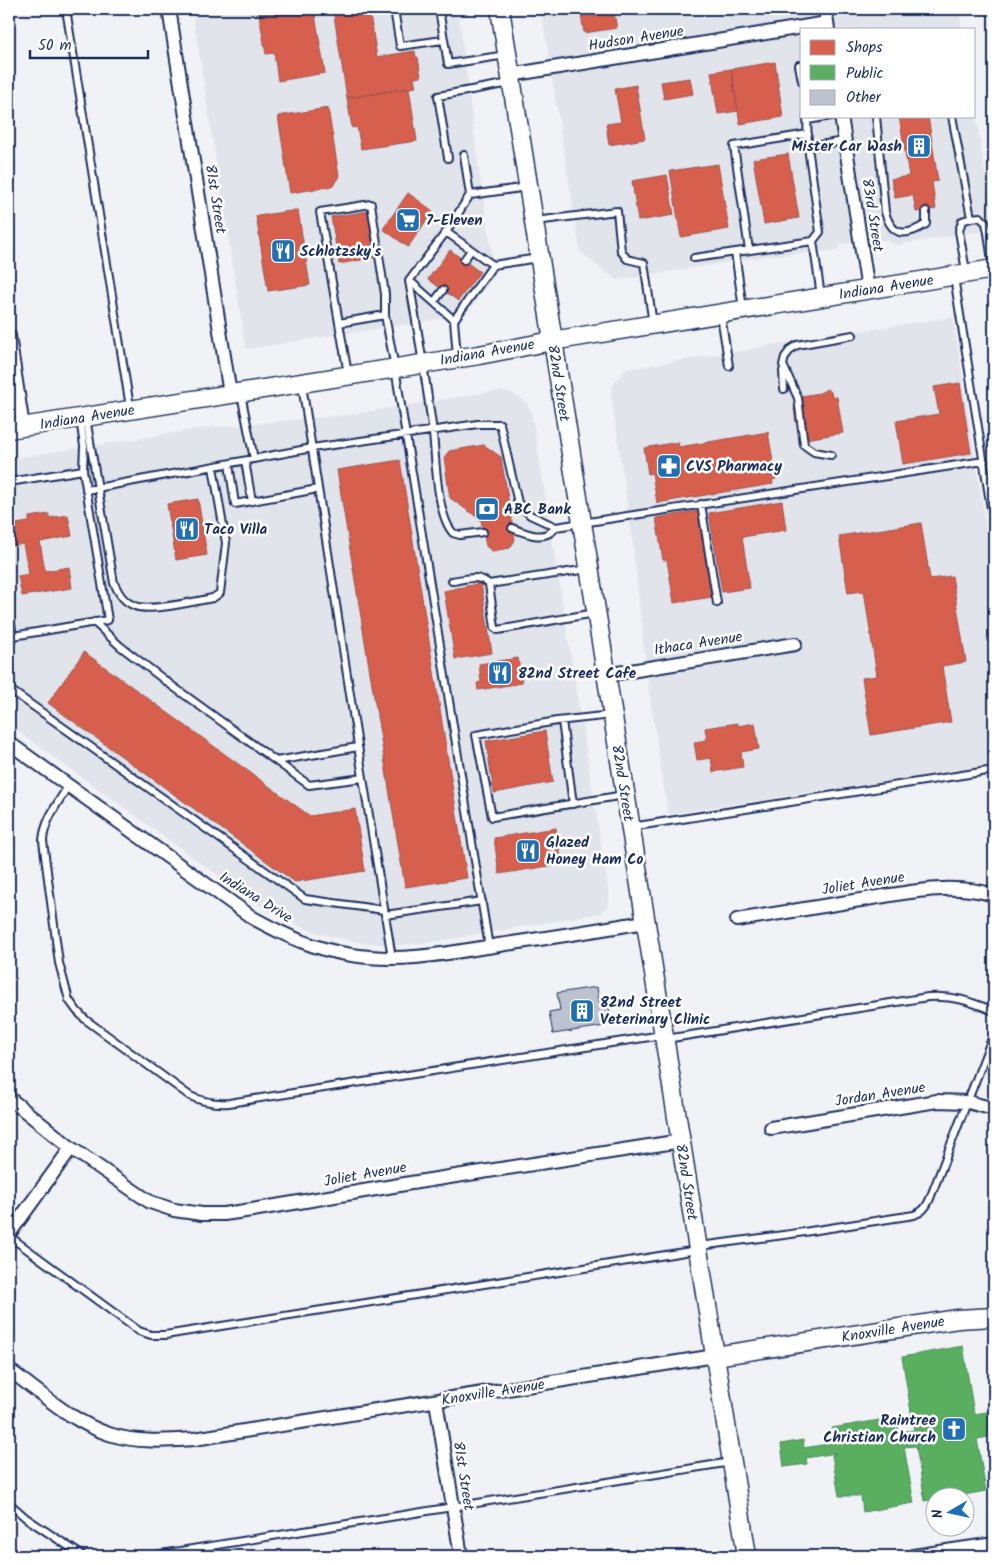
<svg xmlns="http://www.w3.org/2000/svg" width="1003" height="1565" font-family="Kalam,sans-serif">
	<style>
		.built { fill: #e1e4ea }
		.shops { fill: #d6604d; stroke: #9e5152 }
		.public { fill: #5aae61; stroke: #478860 }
		.building { fill: #bcc2d0; stroke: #1b2f5e }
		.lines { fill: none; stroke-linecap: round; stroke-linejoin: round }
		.lane-casing { stroke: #1b2f5e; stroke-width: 10 }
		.street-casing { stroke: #1b2f5e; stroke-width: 16 }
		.secondary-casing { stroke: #1b2f5e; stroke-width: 21 }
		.lane { stroke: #fff; stroke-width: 6 }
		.street { stroke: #fff; stroke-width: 12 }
		.secondary { stroke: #fff; stroke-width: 18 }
		.labels { text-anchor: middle; stroke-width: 5; stroke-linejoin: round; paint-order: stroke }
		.street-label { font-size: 15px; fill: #1b2f5e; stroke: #fff }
		.poi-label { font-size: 15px; font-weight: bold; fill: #1b2f5e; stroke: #fff; text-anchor: start }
	</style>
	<rect width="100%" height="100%" fill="#f1f2f5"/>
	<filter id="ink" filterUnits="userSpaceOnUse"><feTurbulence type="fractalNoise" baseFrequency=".02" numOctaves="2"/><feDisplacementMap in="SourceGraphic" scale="10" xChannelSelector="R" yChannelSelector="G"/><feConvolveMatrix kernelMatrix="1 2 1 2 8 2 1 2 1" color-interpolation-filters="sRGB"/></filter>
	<g filter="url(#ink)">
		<path class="built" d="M192,9H458L478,164L495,275L465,315L246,349Z
			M541,9H959L962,29H802V116H974V103L994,229L895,245L886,240L841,244L836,251L767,256L618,280L601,269L580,251Z
			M953,317L994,578V765L668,814L649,692L632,537L611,394L614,383L626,369L742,351L769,345Z
			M495,391L510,392L520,398L527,404L532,414L609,894V903L601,913L427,943L403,945L362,943L320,934L297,925L266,910L9,725V459L206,428L347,415Z"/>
		<path class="shops" d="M258,9H314L325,73L278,81L274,53L266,54Z
			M333,9H369L377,57L415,51L416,58L418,57L421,77L414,78L416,87L347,98Z
			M580,9H613L617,28L584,33Z
			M775,62L783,117L740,124L731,69Z
			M731,69L738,111L718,114L711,72Z
			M690,78L693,94L664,99L661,82Z
			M636,85L645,139L609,145L606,124L621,122L615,89Z
			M409,88L417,141L361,149L357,127L352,128L347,98Z
			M328,108L339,176L333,186L290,193L278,116Z
			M899,116H928L938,181L932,182L936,209L916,212L913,195L895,198L891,179L909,176Z
			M788,154L799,218L764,224L753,159Z
			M718,164L729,229L681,237L670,171Z
			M667,175L674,215L638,221L632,181Z
			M408,193L433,211L408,247L383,229Z
			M298,210L310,285L268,291L256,216Z
			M369,211L377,257L339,264L331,217Z
			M450,250L480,272L458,301L428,279Z
			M960,383L971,453L903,464L896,421L939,414L934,387Z
			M827,389L831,392L832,397H837L843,433L805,439L802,423H806L805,419L797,420L798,422L796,423L794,408H795L796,410L803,408L801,396L820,393Z
			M768,432L776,479L772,480L773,484L657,503L652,473L648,474L644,448L678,442L679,447Z
			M484,445L501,457L515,540L510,548L492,551L486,546L481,520L450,498L444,458L449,451Z
			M400,460L467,878L405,887L337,470Z
			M198,499L207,555L176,560L167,504Z
			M782,501L786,530L742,537L750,588L722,592L709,513Z
			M699,511L712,597L674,603L667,560H663L656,518Z
			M49,514V518L68,515L72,536L40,542L45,571L69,567L72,588L22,596L18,576L29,574L23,544L12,546L9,525L29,522V517Z
			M921,523L930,579L952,576L966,662L942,666L951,722L871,735L862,678L877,676L864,591L848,593L839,536Z
			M481,583L492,653L455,659L444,591Z
			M84,652L310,816L355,809L365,871L295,882L48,703Z
			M518,658L522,683L478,690L477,683L481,682L479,664Z
			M738,723V726L755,723L759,749L741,752L743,767L713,772L711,758L697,760L694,742L707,740L705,728Z
			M545,731L553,782L494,793L486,741Z
			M556,828L562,864L499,874L494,838Z"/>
		<path class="public" d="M963,1346L974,1414L993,1411L994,1419V1436L977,1439L986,1491L947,1498H936V1499L925,1501L916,1446L904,1447L914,1503L863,1512L861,1496H839L832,1455L836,1453L806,1458L807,1464L784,1467L781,1444L803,1440L804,1448L834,1443L832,1428L897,1417L899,1432L914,1430L902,1357Z"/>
		<path class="building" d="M597,987L599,1001L609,1005L611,1025L553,1034L549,1012L560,1010L557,993Z"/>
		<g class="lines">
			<defs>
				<path id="lane" d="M66,9L130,407
					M394,9L400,46L443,40
					M439,9L448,64L506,55
					M799,65L802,81
					M807,116L808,147L820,232L813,241
					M876,116L885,212C892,237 906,237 926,224V211
					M952,116L971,218L962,221L959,231L966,271
					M808,120L831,116
					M808,147L844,141
					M464,155L470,195
					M448,158L438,96L510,83
					M971,218L980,217L986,223L988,233L993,268
					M535,221L617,211L621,251L627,259L644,263L653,324
					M446,232L493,265
					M749,250L734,146L808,134
					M735,252L743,309
					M694,258L813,241L821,296
					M464,260L471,250
					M954,277L994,527
					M410,281L454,320
					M434,302L443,290
					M721,316L729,366
					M339,323L320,212L371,204L385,294V315L395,368L489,947
					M457,357L454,320L493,265L538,258
					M783,371L784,389
					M348,374L339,323L385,315
					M241,394L254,459
					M86,418L114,583C119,594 124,602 135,606C150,612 196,601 213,598L220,593L226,543L213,467
					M831,455L814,452L804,445L798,398L783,365L785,357L791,349L797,345L853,335
					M245,461L252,501
					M229,464L235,504L318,489
					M9,482L83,470L84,446L80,419
					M86,490L312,448L478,424H500L518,503L530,515L556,527L984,461
					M701,504L717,603
					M512,528C527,534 545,542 556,527
					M483,532L460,535L453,533C435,513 436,451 432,425C425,376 418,329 409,281L446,232L470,195L528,187
					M452,581C467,579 477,574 489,584L588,569
					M489,584L495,628L498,630L595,613
					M9,612L13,636L9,645
					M94,622L120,646L171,685L309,785L363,778L302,385
					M13,636L108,620L83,470
					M9,689L305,899L384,910
					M612,715L557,721L476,735L492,817L624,795
					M562,721L573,804
					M276,761L358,747
					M363,778L392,958
					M68,786C58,803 44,821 43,841L59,963L69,1000L77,1011L86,1020L190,1096C203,1102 214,1104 229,1103L662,1035
					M631,827L994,770
					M385,915L482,901
					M666,1039L928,997C954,995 971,1002 994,1011
					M9,1236L139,1331L151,1335H165L697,1250
					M700,1246L791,1234L914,1215C922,1212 925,1209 929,1201L994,1033
					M9,1503L26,1518L83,1556
					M149,1556L731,1462"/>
				<path id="street" d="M169,9L230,394
					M825,9L828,29
					M510,75L827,23
					M841,116L868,290
					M9,336L23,427
					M606,675L795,644
					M9,743L253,918C284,935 316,950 352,955C401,963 450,953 499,945C548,938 597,930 645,922
					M737,920C776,914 815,907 854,901C900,894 949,881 994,895
					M9,1098L71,1148L150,1202L174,1210L202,1214H224L252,1210L411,1183L681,1141
					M771,1128L937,1101L968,1102L994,1109
					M9,1234L71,1148
					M9,1370C40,1392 72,1422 109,1434C136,1443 166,1441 194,1439L715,1356
					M436,1401L461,1556
					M913,1556L994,1544"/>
				<path id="secondary" d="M500,9L747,1556
					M9,429L479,355L552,341L994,269
					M715,1356L958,1319L994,1317"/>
			</defs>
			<use href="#lane" class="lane-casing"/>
			<use href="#street" class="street-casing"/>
			<use href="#secondary" class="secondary-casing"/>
			<use href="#lane" class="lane"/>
			<use href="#street" class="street"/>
			<use href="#secondary" class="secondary"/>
		</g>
	</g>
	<defs>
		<symbol id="building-square" viewBox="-11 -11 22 22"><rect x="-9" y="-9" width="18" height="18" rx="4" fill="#1f6fb2" stroke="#fff"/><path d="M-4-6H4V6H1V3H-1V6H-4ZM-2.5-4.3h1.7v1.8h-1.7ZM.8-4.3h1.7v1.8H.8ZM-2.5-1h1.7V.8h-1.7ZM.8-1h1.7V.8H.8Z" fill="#fff"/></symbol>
		<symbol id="supermarket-square" viewBox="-11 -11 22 22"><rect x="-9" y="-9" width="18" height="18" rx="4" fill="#1f6fb2" stroke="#fff"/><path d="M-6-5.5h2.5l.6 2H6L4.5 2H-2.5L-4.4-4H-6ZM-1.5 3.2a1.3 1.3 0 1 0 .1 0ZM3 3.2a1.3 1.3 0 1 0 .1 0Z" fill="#fff"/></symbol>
		<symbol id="restaurant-square" viewBox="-11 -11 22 22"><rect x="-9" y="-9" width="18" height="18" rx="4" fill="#1f6fb2" stroke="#fff"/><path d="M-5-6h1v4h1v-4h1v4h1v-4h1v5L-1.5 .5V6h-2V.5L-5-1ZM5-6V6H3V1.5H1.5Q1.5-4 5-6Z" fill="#fff"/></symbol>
		<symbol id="pharmacy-square" viewBox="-11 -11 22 22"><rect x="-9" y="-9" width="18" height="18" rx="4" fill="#1f6fb2" stroke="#fff"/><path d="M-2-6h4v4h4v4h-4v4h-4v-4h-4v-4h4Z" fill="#fff"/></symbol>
		<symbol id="bank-square" viewBox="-11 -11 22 22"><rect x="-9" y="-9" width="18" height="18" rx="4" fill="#1f6fb2" stroke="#fff"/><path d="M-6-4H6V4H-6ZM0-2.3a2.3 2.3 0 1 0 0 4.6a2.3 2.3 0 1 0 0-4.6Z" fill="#fff"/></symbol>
		<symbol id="church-square" viewBox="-11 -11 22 22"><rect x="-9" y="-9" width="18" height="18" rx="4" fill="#1f6fb2" stroke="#fff"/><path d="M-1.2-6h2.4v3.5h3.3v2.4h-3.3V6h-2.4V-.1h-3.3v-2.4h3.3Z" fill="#fff"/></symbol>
	</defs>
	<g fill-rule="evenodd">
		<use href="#building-square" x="905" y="132" width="28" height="28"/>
		<use href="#supermarket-square" x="394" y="206" width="28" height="28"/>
		<use href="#restaurant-square" x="269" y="237" width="28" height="28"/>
		<use href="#pharmacy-square" x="655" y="452" width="28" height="28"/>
		<use href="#bank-square" x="473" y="495" width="28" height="28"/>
		<use href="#restaurant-square" x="173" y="515" width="28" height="28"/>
		<use href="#restaurant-square" x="486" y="659" width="28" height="28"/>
		<use href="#restaurant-square" x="514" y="837" width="28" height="28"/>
		<use href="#building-square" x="568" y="997" width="28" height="28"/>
		<use href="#church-square" x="940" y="1415" width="28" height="28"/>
	</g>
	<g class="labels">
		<g class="street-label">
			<text transform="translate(636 38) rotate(-9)" y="5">Hudson Avenue</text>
			<text transform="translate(216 199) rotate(81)" y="5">81st Street</text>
			<text transform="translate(873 215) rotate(81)" y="5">83rd Street</text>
			<text transform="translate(886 287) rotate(-9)" y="5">Indiana Avenue</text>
			<text transform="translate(487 352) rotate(-10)" y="5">Indiana Avenue</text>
			<text transform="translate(559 383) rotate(81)" y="5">82nd Street</text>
			<text transform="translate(87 417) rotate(-9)" y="5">Indiana Avenue</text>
			<text transform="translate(698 643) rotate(-9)" y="5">Ithaca Avenue</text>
			<text transform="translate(623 783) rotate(81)" y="5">82nd Street</text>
			<text transform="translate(863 883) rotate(-9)" y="5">Joliet Avenue</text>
			<text transform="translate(256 897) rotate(32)" y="5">Indiana Drive</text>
			<text transform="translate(880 1094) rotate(-9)" y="5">Jordan Avenue</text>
			<text transform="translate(365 1174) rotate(-10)" y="5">Joliet Avenue</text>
			<text transform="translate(687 1182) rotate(81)" y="5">82nd Street</text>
			<text transform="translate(893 1329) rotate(-9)" y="5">Knoxville Avenue</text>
			<text transform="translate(493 1392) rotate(-9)" y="5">Knoxville Avenue</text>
			<text transform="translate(464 1476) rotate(81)" y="5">81st Street</text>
		</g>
		<g class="poi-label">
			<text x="902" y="151" text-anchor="end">Mister Car Wash</text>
			<text x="426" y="225">7-Eleven</text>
			<text x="300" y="256">Schlotzsky's</text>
			<text x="686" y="471">CVS Pharmacy</text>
			<text x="504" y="514">ABC Bank</text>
			<text x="204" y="534">Taco Villa</text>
			<text x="518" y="678">82nd Street Cafe</text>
			<text x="546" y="847">Glazed<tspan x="546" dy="17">Honey Ham Co</tspan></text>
			<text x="600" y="1007">82nd Street<tspan x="600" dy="17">Veterinary Clinic</tspan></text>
			<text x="936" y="1425" text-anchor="end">Raintree<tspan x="936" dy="17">Christian Church</tspan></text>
		</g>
	</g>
	<rect width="1003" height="1565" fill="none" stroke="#fff" stroke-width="30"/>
	<rect x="15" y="15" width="973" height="1535" fill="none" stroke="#1b2f5e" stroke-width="2" filter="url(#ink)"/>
	<rect x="800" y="28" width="175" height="90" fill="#ffffff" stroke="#a4acbf"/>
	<rect x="810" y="40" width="25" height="15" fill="#d6604d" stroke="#a4acbf"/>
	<text x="846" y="52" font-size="15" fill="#1b2f5e">Shops</text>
	<rect x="810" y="65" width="25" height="15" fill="#5aae61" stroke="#a4acbf"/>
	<text x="846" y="78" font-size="15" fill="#1b2f5e">Public</text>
	<rect x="810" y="90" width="25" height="15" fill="#bcc2d0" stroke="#a4acbf"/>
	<text x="846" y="102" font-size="15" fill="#1b2f5e">Other</text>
	<g transform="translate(950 1512) rotate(261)"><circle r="24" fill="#ffffff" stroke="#a4acbf"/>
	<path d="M0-4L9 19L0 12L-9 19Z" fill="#1f6fb2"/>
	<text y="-8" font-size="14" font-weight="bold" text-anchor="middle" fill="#1b2f5e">N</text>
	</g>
	<path d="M30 50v8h118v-8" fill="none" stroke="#1b2f5e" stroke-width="2.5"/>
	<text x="38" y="50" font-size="15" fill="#1b2f5e" stroke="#ffffff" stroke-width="4" paint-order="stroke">50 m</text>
</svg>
